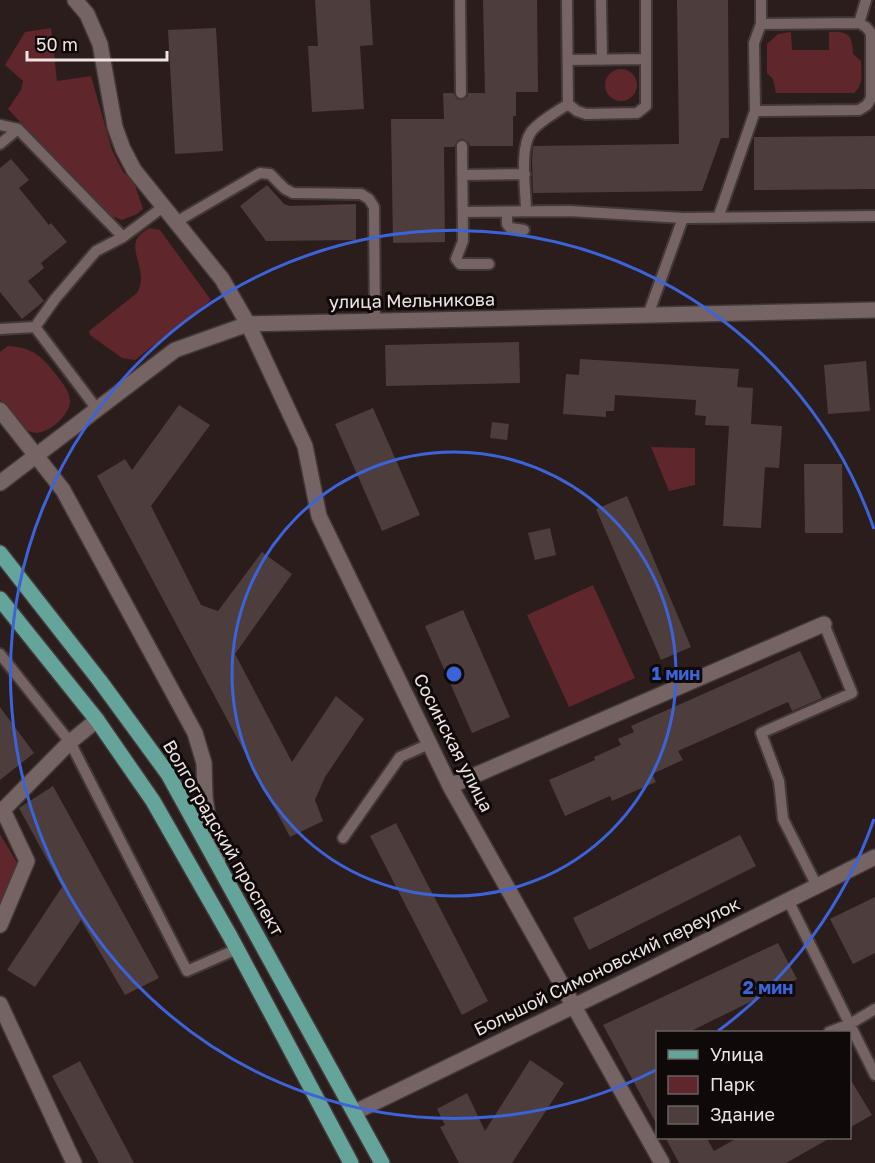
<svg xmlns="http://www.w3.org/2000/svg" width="875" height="1163" font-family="'Golos Text',sans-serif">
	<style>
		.green { fill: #5f262b }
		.building { fill: #4e3d3d }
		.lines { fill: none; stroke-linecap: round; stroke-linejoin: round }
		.service-casing { stroke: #433838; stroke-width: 14 }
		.minor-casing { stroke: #433838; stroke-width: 18 }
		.tertiary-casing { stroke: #433838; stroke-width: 18 }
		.primary-casing { stroke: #433838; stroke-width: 18 }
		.service { stroke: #766464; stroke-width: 10 }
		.minor { stroke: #766464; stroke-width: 15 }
		.tertiary { stroke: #766464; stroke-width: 15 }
		.primary { stroke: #65a49b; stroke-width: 15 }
		.ring { fill: none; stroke: #3c64da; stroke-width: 3 }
		.labels { text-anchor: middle; stroke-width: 6; stroke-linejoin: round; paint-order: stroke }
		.street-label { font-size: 18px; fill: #efe4e4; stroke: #0f0909 }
		.centre { fill: #3c64da; stroke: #0f0909; stroke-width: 3 }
		.ring-label { font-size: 18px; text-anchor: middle; font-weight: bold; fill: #3c64da; stroke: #0f0909; stroke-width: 6; stroke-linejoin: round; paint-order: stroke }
	</style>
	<rect width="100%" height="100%" fill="#2c1d1d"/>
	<path class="green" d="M51,28L57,81L91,76L112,150L123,172L134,182L143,209L137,214L122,220L106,214L8,109L21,90L23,81L5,65L25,32Z
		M791,32L792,50H829V32C849,31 852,35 853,54L861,61C861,73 864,85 854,93H776L773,79L767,73V44L778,34Z
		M605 85a16 16 0 1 1 32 0a16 16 0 1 1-32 0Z
		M150,228L160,230L211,300L135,360L122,358L90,335L89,331L137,293C152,268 117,243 150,228Z
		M8,346C30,347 41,355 54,372C60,380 69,389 70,400C71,415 46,437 31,432C22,430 17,421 11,414C8,410 2,404 0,399C0,391 0,363 0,352Z
		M651,447L695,448V485L669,491Z
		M593,585L635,678L569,707L527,615Z
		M0,834L18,864L0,905Z"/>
	<path class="building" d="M315,0H370L373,45L360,46L364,109L312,112L308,46H318Z
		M483,0H537L538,92H516V116H513V146H470L468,142L463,139L458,140L454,147H444L445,242L393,243L391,119H444L443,93H453L457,99L462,100L467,97L468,93H485Z
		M677,0H728L729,138H721L702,191L533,193L532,160L533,146L679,144Z
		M216,28L223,151L175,154L168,30Z
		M875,136V189L754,190V137Z
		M11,159L29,180L19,188L49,225L51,223L67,242L41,263L44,268L28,281L44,301L22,319L0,292V168Z
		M267,185L284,204L290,206L356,204V240L266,241L240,206Z
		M519,342L520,383L386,386L385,345Z
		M580,359L739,369L737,387L753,388L751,424L782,426L779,468L765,467L761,528L723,526L729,426L705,425L706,416L695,415L696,400L615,395L614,411H606V417L563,414L566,374L579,375Z
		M866,361L870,411L828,414L824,365Z
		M179,405L210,425L151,506L201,605L218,611L262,552L292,574L235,654L292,762L336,696L364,719L325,777L315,800L323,821L290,837L97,476L125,459L132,470Z
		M373,408L420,515L382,531L335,424Z
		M492,422L509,424L507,440L490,438Z
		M804,464H842L843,533H805Z
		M627,496L691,647L661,660L596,509Z
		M550,528L556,555L535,560L528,533Z
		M463,610L510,717L472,733L425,626Z
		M800,651L822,698L792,711L788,702L678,751L683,760L652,774L656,782L612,801L610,796L565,816L549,780L595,760L594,757L621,745L618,739L634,732L631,726Z
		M0,707L34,753L0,780Z
		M53,786L159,978L125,995L81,920L35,987L7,970L62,887L19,808Z
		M396,823L488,1001L462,1015L370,836Z
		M740,835L756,866L589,950L573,918Z
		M875,897V953L853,964L830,919Z
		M778,943L797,979L689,1032H657V1125L603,1025Z
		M530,1060L564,1083L512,1163H459L440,1127L445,1125L437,1109L467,1093L485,1131Z
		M80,1061L134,1163H99L52,1076Z
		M849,1077L872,1115L849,1128Z
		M665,1137H706L714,1151L739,1137H832L786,1163H679Z"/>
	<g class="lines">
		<defs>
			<path id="service" d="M460,0L461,93
				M567,0L568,104L577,111L586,114L637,113L646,106V0
				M601,0L602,60
				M761,24L859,23L866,0
				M568,60L646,59
				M755,111L754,43L761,24V0
				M0,125L18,129L123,237
				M0,144L18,129
				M462,146L463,241L456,259L460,264H489
				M463,175L525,174
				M526,211C526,191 519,149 531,132C539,121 557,112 568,104
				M463,212L569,211L683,218L875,216
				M507,212V224L510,228L524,230
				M718,218L755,111L859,110L867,105L871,98V33L866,27L859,23
				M176,222L260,173L270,174L285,189L293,193L361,194L369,199L374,207L375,321
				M648,315L683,218
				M35,327L97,409
				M0,329L35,327L55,299L96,251L123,237L163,207
				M0,654L70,742L187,971L237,949
				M343,838L400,757L429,744
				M817,886L783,819L779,781L761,733L852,693L824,624
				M788,900L875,1075
				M829,1032L850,1024L875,1009"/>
			<path id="minor" d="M75,0L87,14L100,44L115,127L123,149L134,170L222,279L248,324L305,446L319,516L450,786L662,1163
				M0,410L63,490L195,733L204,763L205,797L209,825L218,860
				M450,786L824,624
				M0,925L27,861L3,810L70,742L97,720
				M0,1004L74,1163
				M355,1112L642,973L875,857"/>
			<path id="tertiary" d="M0,483L175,350L248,324L875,310"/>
			<path id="primary" d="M0,553L100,681L168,774L382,1163
				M0,599L97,720L153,801L230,936L351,1163"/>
		</defs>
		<use href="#service" class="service-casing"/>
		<use href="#minor" class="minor-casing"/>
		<use href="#tertiary" class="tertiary-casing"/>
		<use href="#primary" class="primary-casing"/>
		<use href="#service" class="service"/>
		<use href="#minor" class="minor"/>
		<use href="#tertiary" class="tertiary"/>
		<use href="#primary" class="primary"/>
	</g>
	<g class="ring">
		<circle cx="454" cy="674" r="222"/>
		<path d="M874 819A444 444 0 0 1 718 1031M656 1070A444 444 0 1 1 874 529"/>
	</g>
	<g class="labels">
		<g class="street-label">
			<text transform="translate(412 301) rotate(-1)" y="6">улица Мельникова</text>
			<text transform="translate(453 743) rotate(63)" y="6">Сосинская улица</text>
			<text transform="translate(223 838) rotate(60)" y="6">Волгоградский проспект</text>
			<text transform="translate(607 967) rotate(-26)" y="6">Большой Симоновский переулок</text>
		</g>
	</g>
	<circle cx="454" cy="674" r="9" class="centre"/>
	<g class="ring-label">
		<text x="676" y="680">1 мин</text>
		<text x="768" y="994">2 мин</text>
	</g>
	<rect x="656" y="1031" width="195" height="108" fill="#0f0909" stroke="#696161" stroke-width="1.5"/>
	<rect x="668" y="1050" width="30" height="9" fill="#65a49b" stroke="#696161" stroke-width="1.5"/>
	<text x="710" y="1061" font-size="18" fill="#efe4e4">Улица</text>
	<rect x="668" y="1076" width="30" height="18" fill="#5f262b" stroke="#696161" stroke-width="1.5"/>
	<text x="710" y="1091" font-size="18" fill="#efe4e4">Парк</text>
	<rect x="668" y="1106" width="30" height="18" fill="#4e3d3d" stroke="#696161" stroke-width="1.5"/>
	<text x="710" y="1121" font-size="18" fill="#efe4e4">Здание</text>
	<path d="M27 51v9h140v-9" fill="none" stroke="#efe4e4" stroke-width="3"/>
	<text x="36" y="51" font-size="18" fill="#efe4e4" stroke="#0f0909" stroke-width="4.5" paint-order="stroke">50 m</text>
</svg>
